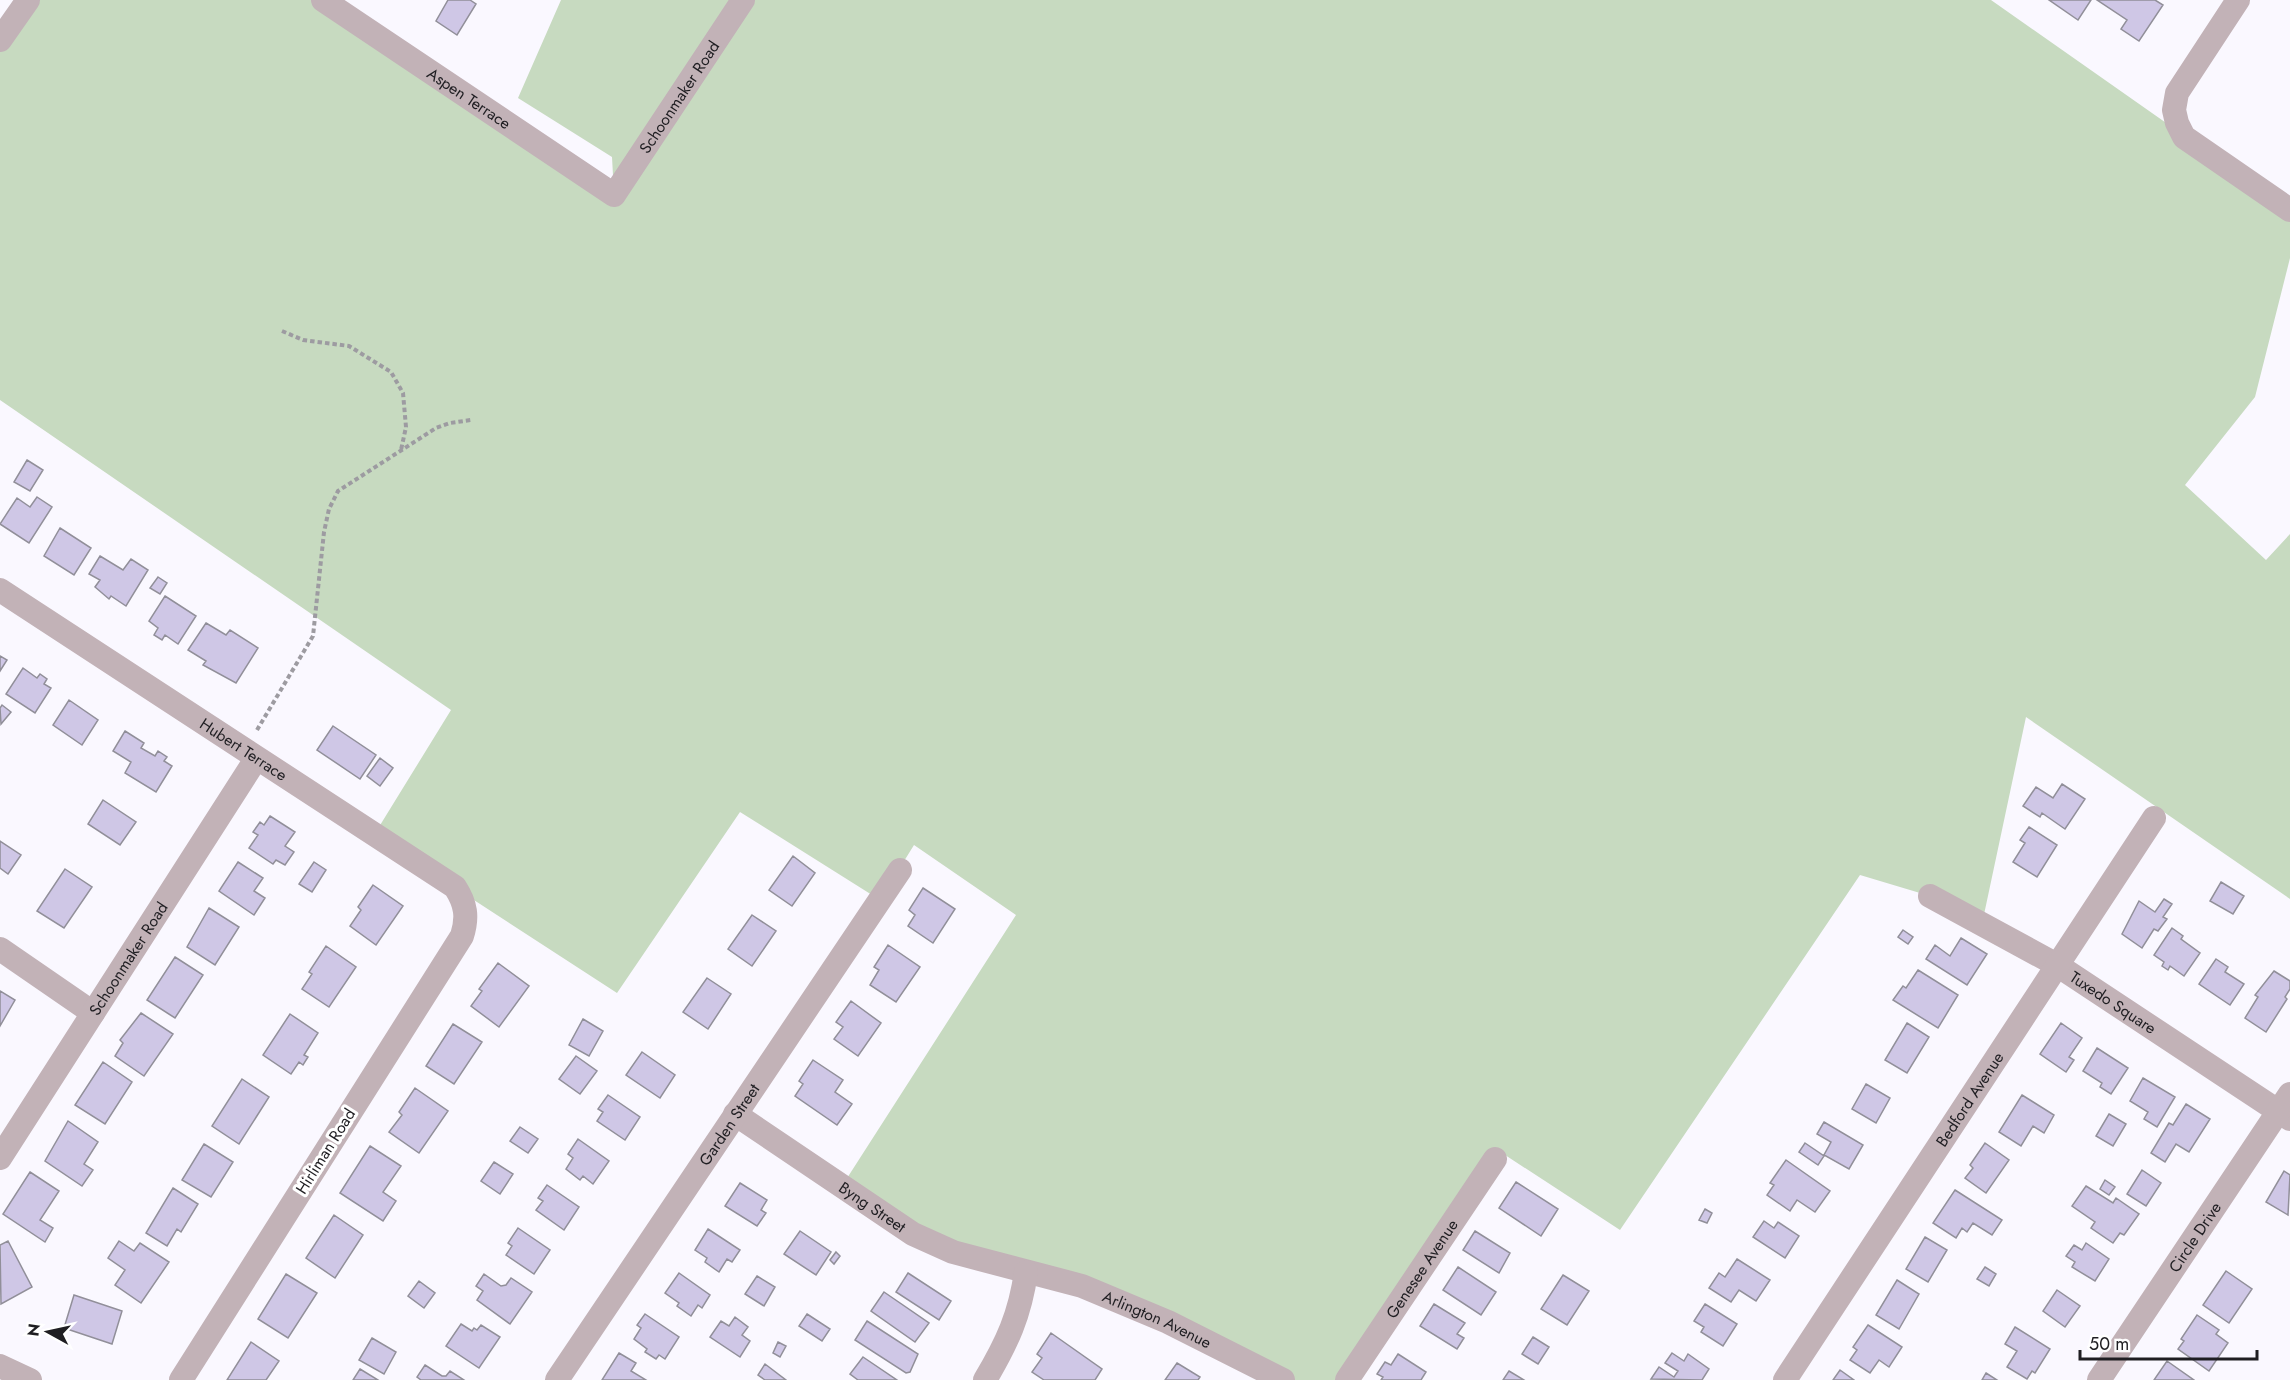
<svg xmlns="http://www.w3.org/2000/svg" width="2290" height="1380" font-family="Jost,sans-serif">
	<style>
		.green { fill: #c7dac0 }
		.building { fill: #cfc7e6; stroke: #918f99; stroke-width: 1.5 }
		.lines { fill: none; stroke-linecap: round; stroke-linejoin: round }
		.path { stroke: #9d9ba1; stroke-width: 4; stroke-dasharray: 4.5 3; stroke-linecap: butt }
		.minor { stroke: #c2b2b7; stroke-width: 24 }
		.labels { text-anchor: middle; stroke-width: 6; stroke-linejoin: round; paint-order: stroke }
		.street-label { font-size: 16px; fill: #1f1e22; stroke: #fff }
	</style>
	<rect width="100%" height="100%" fill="#faf8ff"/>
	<path class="green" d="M29,0H323L614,194L612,157L518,98L561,0H1991L2290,210V258L2255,397L2185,485L2266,560L2290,534V899L2026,717L1982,924L1930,896L1860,875L1620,1230L1499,1151L1347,1380H1283L1168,1322L953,1252L842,1186L1016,915L914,845L880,900L740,812L617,993L374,835L451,710L0,400V43Z"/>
	<path class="building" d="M448,0H470L476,4L457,35L436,21Z
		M2049,0H2091L2078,20Z
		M2097,0H2155L2163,5L2139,41L2121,29L2127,20Z
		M27,460L43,470L30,491L14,482Z
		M37,497L52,507L29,543L0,524L17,498L30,507Z
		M60,528L91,548L74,575L44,556Z
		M100,556L123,570L131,559L148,570L126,606L111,596L109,599L95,587L100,580L89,574Z
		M158,577L167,583L160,594L150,588Z
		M165,596L196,616L178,644L165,635L162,640L154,635L158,628L149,621Z
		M206,623L226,635L230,630L258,648L236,683L203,665L206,661L188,650Z
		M0,656L7,660L0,671Z
		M23,668L37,678L40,674L47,679L44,684L51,688L35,713L6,694Z
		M69,700L98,720L82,745L53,725Z
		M2,705L11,712L1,724L0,708Z
		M333,726L376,755L360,779L317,750Z
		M125,731L144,743L141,748L155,756L158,751L167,757L164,761L172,766L156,792L125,773L131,762L113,751Z
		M380,758L393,768L380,786L367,776Z
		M2062,784L2085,799L2065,829L2042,813L2040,817L2023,806L2036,787L2053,798Z
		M103,800L136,822L120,845L88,824Z
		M270,816L295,832L285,846L294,852L285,865L276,860L273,864L249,848L258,835L253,832L260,822L264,825Z
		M2029,827L2057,845L2037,877L2013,862L2025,843L2020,840Z
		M0,841L21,855L8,874L0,868Z
		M793,856L815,873L792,906L769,890Z
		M238,862L263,878L254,891L265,898L254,915L219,891Z
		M314,862L326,870L312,892L299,884Z
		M65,869L92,887L64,928L37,911Z
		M2221,882L2244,896L2233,914L2210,901Z
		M373,885L403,906L376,945L350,926L361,910L358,907Z
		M923,888L955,909L933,943L908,926L915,915L909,910Z
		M2164,899L2172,904L2163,917L2167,919L2158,931L2154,929L2142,948L2122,934L2139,901L2155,912Z
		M209,908L239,927L215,965L187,947Z
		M752,915L776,931L752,966L728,949Z
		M2172,928L2183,936L2181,939L2200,953L2184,976L2170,966L2168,970L2162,966L2164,962L2154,955Z
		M1903,930L1913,937L1908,944L1898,937Z
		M1961,938L1987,954L1967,985L1926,959L1935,945L1950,956Z
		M888,945L920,967L896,1002L870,985L879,970L874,967Z
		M326,946L356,967L329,1007L302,989L312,974L309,972Z
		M175,957L203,975L175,1018L147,1000Z
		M2216,959L2228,967L2225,972L2244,984L2230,1005L2199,984Z
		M498,963L529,986L499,1027L471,1006L482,991L479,989Z
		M1918,970L1958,995L1938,1028L1893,1000L1903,986L1906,988Z
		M2274,971L2290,981V989L2285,997L2287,999L2266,1032L2245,1018L2258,997L2255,995Z
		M707,978L731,994L708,1029L683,1012Z
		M0,991L15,1000L0,1026Z
		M851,1001L881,1023L858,1056L834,1039L843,1027L836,1022Z
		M141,1013L173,1034L144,1076L115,1056L123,1043L120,1040Z
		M290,1014L318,1033L304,1055L308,1057L303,1065L299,1062L291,1074L263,1055Z
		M583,1019L603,1031L589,1056L569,1045Z
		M1907,1023L1929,1037L1907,1073L1885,1060Z
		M2061,1023L2082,1038L2069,1057L2074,1060L2066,1072L2040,1054Z
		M453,1024L482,1042L454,1084L426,1066Z
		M2097,1048L2128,1068L2111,1094L2100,1087L2102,1083L2083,1071Z
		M642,1052L675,1075L660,1098L626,1075Z
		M576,1056L597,1071L580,1094L559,1079Z
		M813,1060L843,1080L835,1092L852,1104L837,1125L795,1096L803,1084L799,1081Z
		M103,1062L132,1082L105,1124L75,1105Z
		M2143,1078L2175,1097L2157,1127L2144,1119L2148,1112L2130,1101Z
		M242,1079L269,1097L239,1144L212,1126Z
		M1866,1084L1890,1098L1876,1123L1852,1109Z
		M415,1088L448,1111L419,1153L389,1132L402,1115L399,1112Z
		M608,1095L640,1117L625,1140L597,1121L603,1112L598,1109Z
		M2022,1095L2054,1115L2044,1133L2033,1126L2021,1146L1999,1132Z
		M2186,1104L2210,1119L2189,1152L2176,1144L2165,1162L2151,1153L2169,1123L2173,1125Z
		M2109,1114L2126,1124L2113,1146L2096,1136Z
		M68,1121L98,1142L84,1164L93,1170L82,1186L45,1161Z
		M1824,1122L1863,1145L1849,1169L1824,1155L1831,1142L1817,1134Z
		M520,1127L538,1139L528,1153L510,1141Z
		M578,1139L609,1161L593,1184L583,1176L580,1180L566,1169L573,1158L568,1154Z
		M1805,1143L1824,1156L1818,1165L1799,1152Z
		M1985,1143L2009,1160L1986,1193L1965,1178L1973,1168L1970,1165Z
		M204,1144L233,1162L211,1197L182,1180Z
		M370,1146L401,1166L383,1192L396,1201L383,1221L340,1193Z
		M1786,1160L1830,1191L1815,1212L1797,1200L1790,1211L1767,1195L1774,1185L1770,1183Z
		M494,1162L513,1174L500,1194L481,1181Z
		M2142,1170L2161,1183L2146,1206L2127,1194Z
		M2284,1171L2290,1175L2288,1215L2266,1202Z
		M30,1172L59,1191L40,1220L53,1228L45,1242L3,1214Z
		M2105,1180L2115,1187L2109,1195L2100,1189Z
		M1516,1182L1558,1209L1541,1236L1499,1208Z
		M740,1183L767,1200L761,1210L766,1213L757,1226L725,1206Z
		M547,1185L579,1207L564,1230L536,1210L543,1201L538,1198Z
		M2086,1186L2113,1203L2116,1198L2139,1214L2124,1235L2120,1233L2113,1243L2091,1228L2095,1222L2072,1206Z
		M173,1188L198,1204L181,1232L177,1229L167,1246L146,1233Z
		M1955,1190L2002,1220L1992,1235L1973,1223L1967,1232L1962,1228L1956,1238L1933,1223Z
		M1705,1209L1712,1213L1707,1223L1699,1220Z
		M334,1215L363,1235L335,1278L306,1258Z
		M1764,1221L1774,1228L1778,1222L1799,1236L1785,1258L1753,1237Z
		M518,1228L550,1250L534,1274L506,1255L512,1246L508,1243Z
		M708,1229L740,1250L732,1262L727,1259L719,1272L705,1262L707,1258L695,1250Z
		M800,1231L831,1252L816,1275L784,1254Z
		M1475,1231L1510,1253L1499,1273L1463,1250Z
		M1925,1237L1947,1250L1928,1282L1906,1269Z
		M8,1241L32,1287L1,1304L0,1245Z
		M119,1241L134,1251L140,1243L169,1262L141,1303L115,1285L125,1270L108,1258Z
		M2086,1243L2109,1259L2095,1281L2072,1267L2075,1262L2066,1256L2074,1245L2082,1250Z
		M836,1252L840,1256L834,1264L830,1260Z
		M1737,1259L1770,1280L1756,1301L1739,1290L1731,1302L1709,1288L1719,1273L1725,1277Z
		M1458,1267L1496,1292L1481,1315L1443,1290Z
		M1985,1267L1996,1274L1989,1286L1977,1279Z
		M2226,1271L2252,1289L2229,1323L2203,1305Z
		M679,1273L710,1295L702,1308L698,1305L691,1316L677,1306L679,1303L665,1293Z
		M908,1273L951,1301L939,1320L896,1292Z
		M286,1274L317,1293L288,1338L258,1319Z
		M484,1274L501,1286L506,1285L511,1278L532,1292L510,1324L477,1300L483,1291L476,1286Z
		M1563,1275L1589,1291L1567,1325L1541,1309Z
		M757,1276L775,1287L764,1306L745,1294Z
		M1897,1280L1919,1294L1899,1329L1876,1315Z
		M419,1281L435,1293L424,1308L408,1296Z
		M2057,1290L2080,1306L2065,1327L2043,1311Z
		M884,1292L929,1323L915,1342L871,1311Z
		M74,1295L122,1311L112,1344L64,1328Z
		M1434,1304L1465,1323L1457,1334L1464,1338L1457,1349L1420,1326Z
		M1705,1304L1737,1324L1723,1346L1701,1332L1704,1327L1694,1321Z
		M645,1314L679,1337L665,1359L659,1355L656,1359L645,1352L647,1349L634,1339L641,1328L637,1325Z
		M807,1314L830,1329L822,1341L799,1326Z
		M2197,1315L2219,1330L2216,1334L2228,1343L2209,1371L2178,1349L2184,1341L2181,1339Z
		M735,1317L748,1327L742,1335L750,1341L740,1357L710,1337L721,1321L729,1326Z
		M867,1321L918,1354L910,1372L906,1373L855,1340Z
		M461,1324L472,1331L474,1328L477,1330L481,1325L500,1337L479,1368L446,1346Z
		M1868,1325L1902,1347L1889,1367L1879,1360L1870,1373L1850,1360L1857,1350L1853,1347Z
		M2015,1327L2050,1349L2035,1373L2032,1371L2027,1379L2007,1367L2017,1351L2005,1344Z
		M1051,1333L1102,1369L1095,1380H1044L1032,1372L1042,1358L1037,1354Z
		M1533,1337L1549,1347L1538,1364L1522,1354Z
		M372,1338L396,1352L384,1374L359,1360Z
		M251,1342L279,1361L266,1380H227Z
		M778,1342L786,1346L780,1357L773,1353Z
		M619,1353L636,1363L631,1371L646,1380H602Z
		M1672,1353L1684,1361L1688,1354L1709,1369L1702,1380L1651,1379L1659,1367L1674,1377L1678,1371L1665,1363Z
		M1398,1354L1426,1372L1421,1380H1381L1383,1377L1377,1374L1385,1362L1391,1365Z
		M863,1357L897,1380H858L850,1374Z
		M2167,1361L2194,1380H2154Z
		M1177,1363L1200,1377L1198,1380H1165Z
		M765,1364L786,1380H765L758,1375Z
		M425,1365L442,1376H446L450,1371L464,1380H421L417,1377Z
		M360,1369L378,1380H353Z
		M1840,1370L1854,1380H1833Z
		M1509,1371L1524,1380H1503Z
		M1986,1373L1997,1380H1982Z"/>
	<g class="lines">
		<path class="path" d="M282,331L303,340L349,346L391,372L403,393L406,427L401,450
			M257,730L313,636L324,532L329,509L338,491L436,428L450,423L471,420"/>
		<g class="minor">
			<path id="s1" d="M323,0L614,195L743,0"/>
			<path d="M2238,0L2177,93L2174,110L2177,123L2184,137L2290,210"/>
			<path d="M0,40L28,0"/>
			<path id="s2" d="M0,590L455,887C466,904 468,917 462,936L181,1380"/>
			<path id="s3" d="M1930,896L2057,965L2290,1119"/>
			<path d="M0,949L93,1013"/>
			<path id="s4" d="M735,1114L913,1234L953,1252L1082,1286L1168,1322L1283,1380"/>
			<path id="s5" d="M0,1158L256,759"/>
			<path d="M0,1366L30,1380"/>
			<path id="s6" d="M557,1380L900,870"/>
			<path d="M985,1380C1007,1343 1020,1315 1026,1272"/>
			<path id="s7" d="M1347,1380L1495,1159"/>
			<path id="s8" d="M1785,1380L2154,818"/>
			<path id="s9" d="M2099,1380L2290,1094"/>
		</g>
	</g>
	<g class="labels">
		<g class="street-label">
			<text dy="6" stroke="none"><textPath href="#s1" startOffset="176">Aspen Terrace</textPath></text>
			<text dy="6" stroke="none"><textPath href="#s1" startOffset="468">Schoonmaker Road</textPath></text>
			<text dy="6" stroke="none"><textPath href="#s2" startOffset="291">Hubert Terrace</textPath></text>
			<text dy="6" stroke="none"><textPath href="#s5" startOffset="237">Schoonmaker Road</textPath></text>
			<text dy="6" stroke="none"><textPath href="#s3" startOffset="212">Tuxedo Square</textPath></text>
			<text dy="6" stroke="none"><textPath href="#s8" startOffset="336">Bedford Avenue</textPath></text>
			<text dy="6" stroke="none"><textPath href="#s6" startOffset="308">Garden Street</textPath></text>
			<text transform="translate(325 1151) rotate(-58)" y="6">Hirliman Road</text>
			<text dy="6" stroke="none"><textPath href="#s4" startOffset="166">Byng Street</textPath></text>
			<text dy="6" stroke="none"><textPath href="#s9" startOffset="172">Circle Drive</textPath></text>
			<text dy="6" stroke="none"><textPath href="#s7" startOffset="134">Genesee Avenue</textPath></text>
			<text dy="6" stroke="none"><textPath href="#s4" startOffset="474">Arlington Avenue</textPath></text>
		</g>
	</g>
	<g transform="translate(48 1332) rotate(278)" stroke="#ffffff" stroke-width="4.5" paint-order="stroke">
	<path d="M0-4.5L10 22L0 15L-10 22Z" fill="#1f1e22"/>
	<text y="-9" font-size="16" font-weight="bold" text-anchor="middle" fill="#1f1e22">N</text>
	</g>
	<path d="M2080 1350v9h177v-9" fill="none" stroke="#1f1e22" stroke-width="3"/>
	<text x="2089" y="1350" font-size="18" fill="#1f1e22" stroke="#ffffff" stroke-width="4.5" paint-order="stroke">50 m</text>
</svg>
